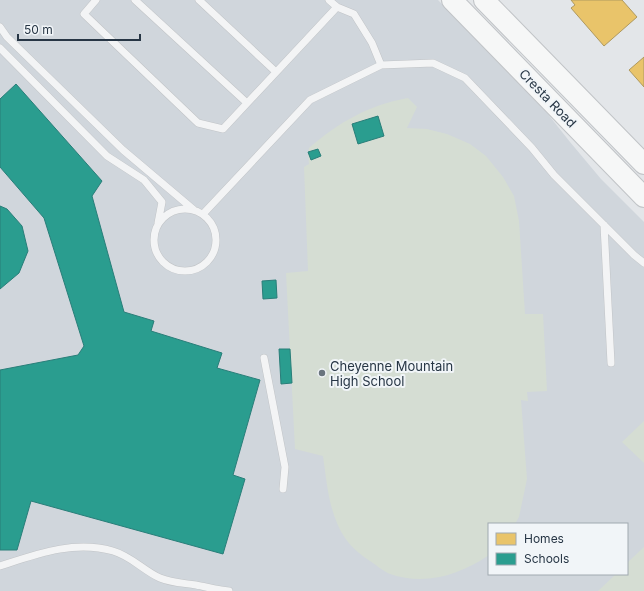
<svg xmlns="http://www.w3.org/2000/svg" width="644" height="591" font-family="Inter,sans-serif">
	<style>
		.built { fill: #d0d6dc; fill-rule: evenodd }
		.park { fill: #d5ddd3 }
		.homes { fill: #e9c46a; stroke: #af995f }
		.schools { fill: #2a9d8f; stroke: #297e79 }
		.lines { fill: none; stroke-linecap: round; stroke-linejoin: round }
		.service-casing { stroke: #c1c4c7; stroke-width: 8 }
		.secondary-casing { stroke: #c1c4c7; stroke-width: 22 }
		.service { stroke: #f3f4f5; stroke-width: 7 }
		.secondary { stroke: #f6f7f7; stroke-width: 20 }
		.poi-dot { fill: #69747e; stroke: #f1f5f8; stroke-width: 1.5 }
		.labels { text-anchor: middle; stroke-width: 4; stroke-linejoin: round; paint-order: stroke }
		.street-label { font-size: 13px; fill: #273645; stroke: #f1f5f8 }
		.poi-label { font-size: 13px; fill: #273645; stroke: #f1f5f8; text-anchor: start }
	</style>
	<rect width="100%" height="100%" fill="#e3e6e9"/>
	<path class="built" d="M0,0H438L547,113L570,142L601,179L644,222V591H0ZM489,524H627V574H489Z"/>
	<path class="park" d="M408,98L417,107L407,128L427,129L447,134L470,144L486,156L503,177L514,196L519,221L525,314H543L547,391L527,392L528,401L521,400L527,479L519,517L515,524H489V555C460,575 425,586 390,574C383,571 376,565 370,561C361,555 351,547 345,538C329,514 327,484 323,456L295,449L286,273L308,271L304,167L309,164L308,154L309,148C339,122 369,105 408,98Z
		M644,421V463L622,442Z
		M644,547V591H598L616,574H627V563Z"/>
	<path class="homes" d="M571,0H622L637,17L604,46L571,8L575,5Z
		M644,57V87L629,70Z"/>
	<path class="schools" d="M16,84L102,181L92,196L124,312L154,321L151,331L222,353L217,368L260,380L233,475L245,479L223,554L31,501L17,550H0V370L78,355L84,346L44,218L0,167V99Z
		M378,116L384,136L358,144L352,124Z
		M318,149L321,156L311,160L308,152Z
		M0,206L7,209L22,226L28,251L19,273L0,289Z
		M276,280L277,298L263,299L262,281Z
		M279,349H290L292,383L281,384Z"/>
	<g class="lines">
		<defs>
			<path id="service" d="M96,0L84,14L198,123L223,129L337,7L329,0
				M135,0L247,103
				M199,0L276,72
				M337,7L354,14L372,43L381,65L433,63L465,78L532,148L554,175L634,255L644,263
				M0,27L7,37L123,150L194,210
				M0,48L107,156L144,180L162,202L158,223
				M154 240a31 31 0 1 1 62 0a31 31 0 1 1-62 0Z
				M203,214L310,100L381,65
				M604,225L611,363
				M264,358L285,467L283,489
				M0,566C37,554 74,540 113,551C131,556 144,571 160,578C172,583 184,583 196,585C207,587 218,590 229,591"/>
			<path id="secondary" d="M452,0L644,197
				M484,0L644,164"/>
		</defs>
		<use href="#service" class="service-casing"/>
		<use href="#secondary" class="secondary-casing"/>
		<use href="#service" class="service"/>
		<use href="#secondary" class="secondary"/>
	</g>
	<circle class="poi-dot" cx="322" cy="373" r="4"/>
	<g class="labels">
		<g class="street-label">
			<text transform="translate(548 98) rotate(46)" y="5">Cresta Road</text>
		</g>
		<g class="poi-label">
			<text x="330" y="371">Cheyenne Mountain<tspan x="330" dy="15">High School</tspan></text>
		</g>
	</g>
	<rect x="488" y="523" width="140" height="52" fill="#f1f5f8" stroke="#a0a9b0"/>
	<rect x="496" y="533" width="20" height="12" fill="#e9c46a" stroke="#a0a9b0"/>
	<text x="524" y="543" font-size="12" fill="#273645">Homes</text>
	<rect x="496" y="553" width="20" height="12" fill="#2a9d8f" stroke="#a0a9b0"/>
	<text x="524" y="563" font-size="12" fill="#273645">Schools</text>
	<path d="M18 34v6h122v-6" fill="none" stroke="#273645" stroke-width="2"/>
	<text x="24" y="34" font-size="12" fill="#273645" stroke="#f1f5f8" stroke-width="3" paint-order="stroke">50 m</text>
</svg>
